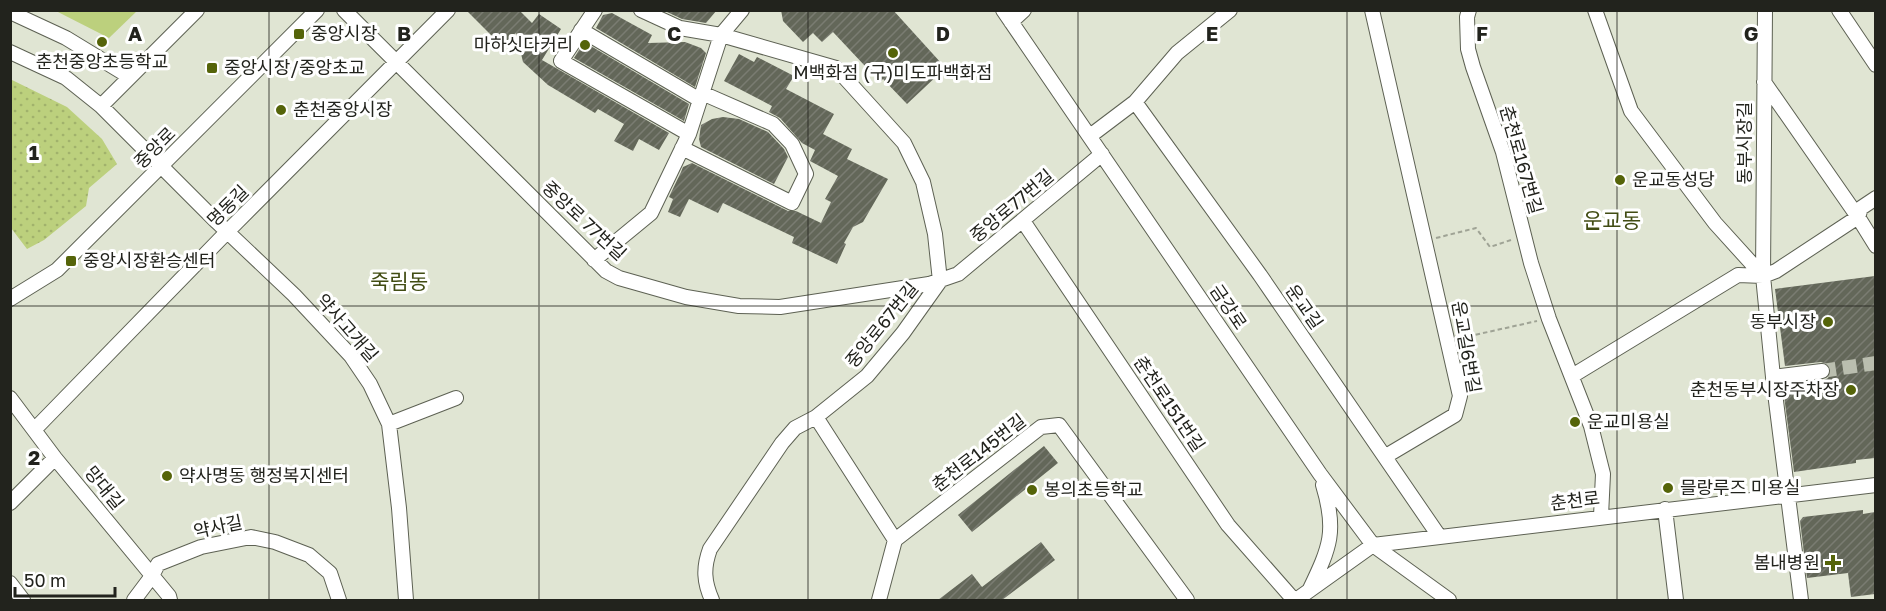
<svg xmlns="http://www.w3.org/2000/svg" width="1886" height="611" font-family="'Golos Text','Noto Sans KR',sans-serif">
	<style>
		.park { fill: url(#park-dots) }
		.pitch { fill: #bcd07d }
		.building { fill: url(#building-hatch) }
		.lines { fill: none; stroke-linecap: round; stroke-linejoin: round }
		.minor-tunnel { stroke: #babeaf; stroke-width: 14; stroke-dasharray: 14 7; stroke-linecap: butt }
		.minor-casing { stroke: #5d6153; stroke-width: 16 }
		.path { stroke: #9fa395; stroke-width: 2; stroke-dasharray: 4.5 3; stroke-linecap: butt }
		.minor { stroke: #fff; stroke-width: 14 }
		.grid { fill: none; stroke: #22231d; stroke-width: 1.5; stroke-opacity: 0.55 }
		.poi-dot { fill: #556409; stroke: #fff; stroke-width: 2 }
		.labels { text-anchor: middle; stroke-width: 6; stroke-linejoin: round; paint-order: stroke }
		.poi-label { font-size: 18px; fill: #22231d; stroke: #fff; text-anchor: start }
		.street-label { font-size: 18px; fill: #22231d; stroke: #fff }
		.quarter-label { font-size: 21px; fill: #414c13; stroke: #fff }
		.grid-label { font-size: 20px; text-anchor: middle; font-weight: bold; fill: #22231d; stroke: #fff; stroke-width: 6; stroke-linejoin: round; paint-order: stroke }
	</style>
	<defs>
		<pattern id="park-dots" width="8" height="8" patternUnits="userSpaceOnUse" patternTransform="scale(1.5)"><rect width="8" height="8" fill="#bcd07d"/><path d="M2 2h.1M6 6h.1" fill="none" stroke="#a1b26c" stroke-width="1.8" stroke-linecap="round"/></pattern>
		<pattern id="building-hatch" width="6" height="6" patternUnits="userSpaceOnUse" patternTransform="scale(1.5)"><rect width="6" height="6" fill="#636759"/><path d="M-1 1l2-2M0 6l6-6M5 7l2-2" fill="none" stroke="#7a7c72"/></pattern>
	</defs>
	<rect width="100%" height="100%" fill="#e0e5d3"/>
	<path class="park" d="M10,79L67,107L102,139L117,164L89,188L86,206L44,240L27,249L11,228Z"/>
	<path class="pitch" d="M56,11H137L109,38Z"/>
	<path class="building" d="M466,10H519L532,23L539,14L561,29L542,60L669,133L659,150L639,139L633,151L614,141L624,124L598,109L595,113L548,85L523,62L516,33L503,47Z
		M667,10H717L706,23L682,19L667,12Z
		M781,10H893L942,64L941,72L907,104L883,79L880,82L833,32L822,42L813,33L803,42L783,21Z
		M612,13L652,35L648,43L685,42L701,48L706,53L695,87L596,28L603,15Z
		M584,42L689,104L684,121L574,58Z
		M739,54L754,62L757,57L794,76L786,89L834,114L823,134L852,149L847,159L888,179L863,222L853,227L844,243L846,244L837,264L792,243L794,237L723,203L718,213L689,199L680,217L668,212L673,199L669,197L681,172L683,167L692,163L788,211H796L821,223L831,202L825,199L838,176L810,161L815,150L802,143L780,118L769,112L772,106L724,81Z
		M723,117L739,119L768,132L784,149L788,157L774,184L701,147L699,139L701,125L712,119Z
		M1875,276V458L1856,460V463L1794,472L1783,388L1786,385L1824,380L1828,378L1831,370L1829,365L1821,362L1785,366L1775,289Z
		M1044,446L1058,463L972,532L958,515Z
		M1863,510V514L1875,512V594L1851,597L1848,573L1807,578L1800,521L1803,517Z
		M1041,542L1055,560L1002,600H938L972,574L982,587Z"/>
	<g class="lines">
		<path class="minor-tunnel" d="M1822,371L1876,363"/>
		<defs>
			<path id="minor" d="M344,10L606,271L619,278L686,297L739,306L780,307L929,284L958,274L1102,154
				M595,10L561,61L689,134
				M641,10L680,28L721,35L836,68L904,143L923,182L935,234L940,281L903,333L867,376L816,417L795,428L782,443L710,549C703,568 704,582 712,600
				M1003,10L1320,474L1373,545L1449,600
				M1372,10L1460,396L1455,415L1386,456
				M1469,10L1467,17L1468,49L1473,67L1503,152L1531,263L1549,319L1591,426L1603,474L1601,516
				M1595,10L1631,111L1715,223L1763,276
				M1765,10L1763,276L1773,377L1801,600
				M1839,10L1876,65
				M10,12L66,38L130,77
				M1011,22L1024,10
				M581,30L700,100
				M10,52L66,78L101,106L217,222L294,295L351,356L370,384L389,424L399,508L406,600
				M1764,82L1858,217L1876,246
				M1135,102L1260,275L1439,536
				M101,106L197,10
				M1090,136L1135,102L1177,53L1230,10
				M682,148L792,203L806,174L792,144L773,124L702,93
				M1858,217L1861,208L1876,198
				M1023,221L1228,525L1294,600
				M594,260L651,213L689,134L721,35L742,10
				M10,299L57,270L317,10
				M1572,376L1738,275L1763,276L1776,271L1858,217
				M1773,377L1822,371
				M10,398L55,458L169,596L170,600
				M816,417L895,540L879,600
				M389,424L456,398
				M35,429L227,232L448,10
				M10,503L55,458
				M1665,509L1676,600
				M895,540L1041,427L1059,425L1187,600
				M10,583L23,600
				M1310,589C1330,547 1337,531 1323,485
				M134,600L152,576L158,564L201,547L251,537L275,542L309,555L330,573L339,600
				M1296,600L1373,545L1876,485"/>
		</defs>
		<use href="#minor" class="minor-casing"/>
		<path class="path" d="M1436,238L1476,228L1490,247L1511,240
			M1461,338L1537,321"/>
		<use href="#minor" class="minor"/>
	</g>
	<path class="grid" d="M269,10V600M539,10V600M808,10V600M1078,10V600M1347,10V600M1617,10V600M10,306H1876"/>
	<g class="poi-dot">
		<rect x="293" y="28" width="12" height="12" rx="3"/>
		<circle cx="102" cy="42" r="6"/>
		<circle cx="585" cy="45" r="6"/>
		<circle cx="893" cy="53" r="6"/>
		<rect x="206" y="62" width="12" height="12" rx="3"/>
		<circle cx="281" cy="110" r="6"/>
		<circle cx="1620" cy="180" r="6"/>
		<rect x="65" y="255" width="12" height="12" rx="3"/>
		<circle cx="1828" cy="322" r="6"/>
		<circle cx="1851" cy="390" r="6"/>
		<circle cx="1575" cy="422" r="6"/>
		<circle cx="167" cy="476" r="6"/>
		<circle cx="1668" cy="488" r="6"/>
		<circle cx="1032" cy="490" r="6"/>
		<path d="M1830 554h6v6h6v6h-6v6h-6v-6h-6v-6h6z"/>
	</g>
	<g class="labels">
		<g class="poi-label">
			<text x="311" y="40">중앙시장</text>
			<text x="573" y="51" text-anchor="end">마하싯다커리</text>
			<text x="102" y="68" text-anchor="middle">춘천중앙초등학교</text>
			<text x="224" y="74">중앙시장/중앙초교</text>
			<text x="893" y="79" text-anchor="middle">M백화점 (구)미도파백화점</text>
			<text x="293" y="116">춘천중앙시장</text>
			<text x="1632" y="186">운교동성당</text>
			<text x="83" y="267">중앙시장환승센터</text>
			<text x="1816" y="328" text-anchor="end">동부시장</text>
			<text x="1839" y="396" text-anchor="end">춘천동부시장주차장</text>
			<text x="1587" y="428">운교미용실</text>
			<text x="179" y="482">약사명동 행정복지센터</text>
			<text x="1680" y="494">믈랑루즈 미용실</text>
			<text x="1044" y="496">봉의초등학교</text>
			<text x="1820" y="569" text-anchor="end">봄내병원</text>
		</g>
		<g class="street-label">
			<text transform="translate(1745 143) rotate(-90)" y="6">동부시장길</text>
			<text transform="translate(155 148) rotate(-45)" y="6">중앙로</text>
			<text transform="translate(1521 160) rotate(74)" y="6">춘천로167번길</text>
			<text transform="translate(228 206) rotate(-45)" y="6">명동길</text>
			<text transform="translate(1012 206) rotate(-40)" y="6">중앙로77번길</text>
			<text transform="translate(584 221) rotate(43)" y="6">중앙로 77번길</text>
			<text transform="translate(1228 307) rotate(56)" y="6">금강로</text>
			<text transform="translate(1304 307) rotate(55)" y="6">운교길</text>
			<text transform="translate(882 325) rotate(-51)" y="6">중앙로67번길</text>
			<text transform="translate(347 328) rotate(49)" y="6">약사고개길</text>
			<text transform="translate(1466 347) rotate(80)" y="6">운교길6번길</text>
			<text transform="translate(1169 404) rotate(56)" y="6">춘천로151번길</text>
			<text transform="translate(979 453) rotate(-38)" y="6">춘천로145번길</text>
			<text transform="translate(104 488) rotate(51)" y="6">망대길</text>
			<text transform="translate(1575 501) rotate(-7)" y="6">춘천로</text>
			<text transform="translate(218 527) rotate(-12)" y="6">약사길</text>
		</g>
		<g class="quarter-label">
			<text x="1612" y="228">운교동</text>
			<text x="399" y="289">죽림동</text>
		</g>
	</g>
	<g class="grid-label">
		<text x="135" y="41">A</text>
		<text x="404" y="41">B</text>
		<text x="674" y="41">C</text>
		<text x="943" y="41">D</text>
		<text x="1212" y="41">E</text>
		<text x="1482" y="41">F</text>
		<text x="1751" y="41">G</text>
		<text x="34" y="160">1</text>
		<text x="34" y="465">2</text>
	</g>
	<rect width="1886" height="611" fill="none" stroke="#22231d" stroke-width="24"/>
	<path d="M15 587v9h100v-9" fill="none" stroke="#22231d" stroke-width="3"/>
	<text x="24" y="587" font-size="18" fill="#22231d" stroke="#ffffff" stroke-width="4.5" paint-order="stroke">50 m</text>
</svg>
